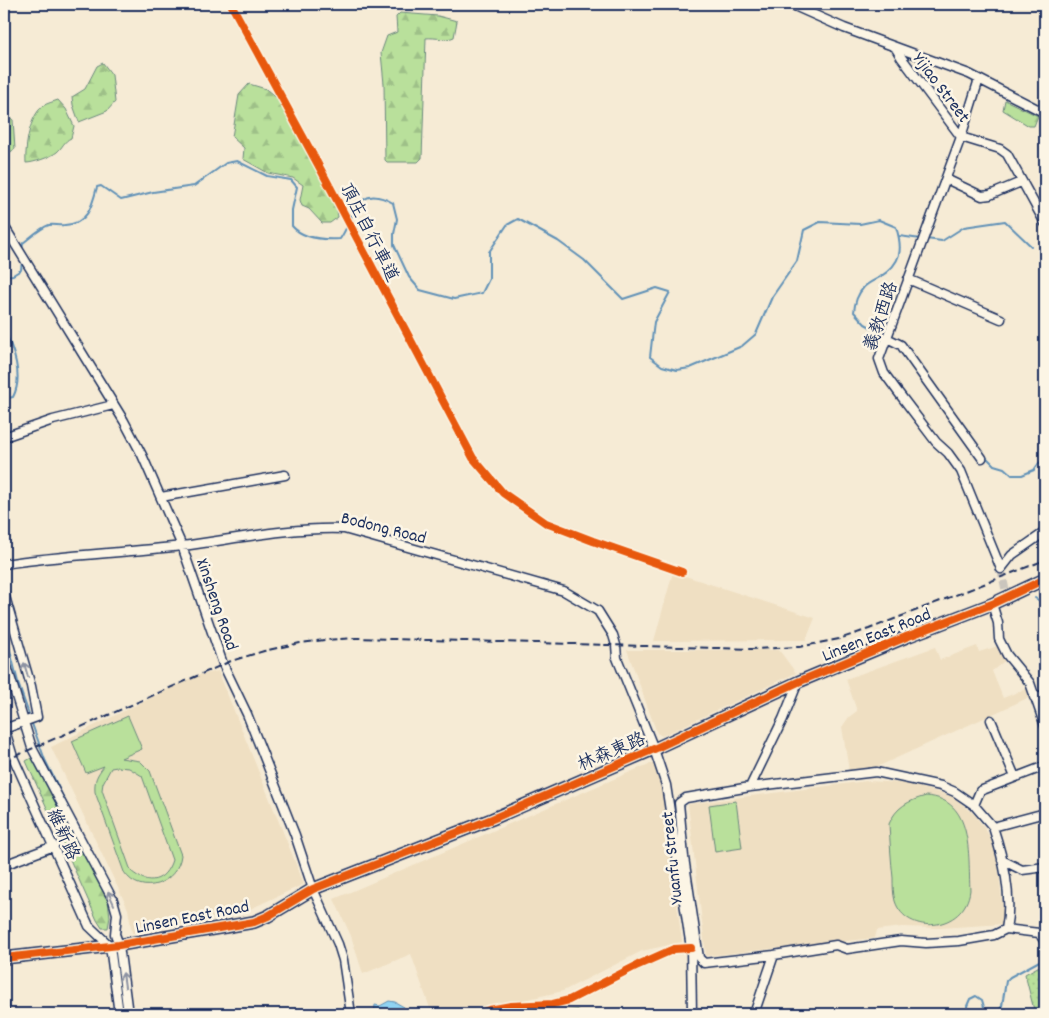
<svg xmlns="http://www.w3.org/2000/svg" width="1049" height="1018" font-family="Dekko,'LXGW WenKai TC',sans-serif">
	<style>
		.built { fill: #efdfc2 }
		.green { fill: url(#green-dots); stroke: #6a887c }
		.forest { fill: url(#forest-firs); stroke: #6a887c }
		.pitch { fill: #b9e09b; stroke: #6a887c; fill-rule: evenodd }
		.water { fill: url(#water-ripples); stroke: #6191b7 }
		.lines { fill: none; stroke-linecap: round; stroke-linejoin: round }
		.stream { stroke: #6191b7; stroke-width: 2 }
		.minor-tunnel { stroke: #cac5bd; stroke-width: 8; stroke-dasharray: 8 4; stroke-linecap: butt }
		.minor-casing { stroke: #1b2f5e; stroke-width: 11 }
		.major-casing { stroke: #1b2f5e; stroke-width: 14 }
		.minor { stroke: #fcf5e5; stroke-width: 8 }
		.major { stroke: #fcf5e5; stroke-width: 10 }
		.rail { stroke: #1b2f5e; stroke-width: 2; stroke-dasharray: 8 4; stroke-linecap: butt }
		.cycleway-casing { stroke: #fcf5e5; stroke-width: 11 }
		.cycleway { stroke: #e8590c; stroke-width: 8 }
		.oneway { stroke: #8c92a2 }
		.labels { text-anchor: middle; stroke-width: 5; stroke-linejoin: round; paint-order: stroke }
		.street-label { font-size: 18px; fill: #1b2f5e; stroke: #fcf5e5 }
	</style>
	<defs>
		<pattern id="green-dots" width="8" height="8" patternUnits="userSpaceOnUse" patternTransform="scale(1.25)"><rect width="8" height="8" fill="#b9e09b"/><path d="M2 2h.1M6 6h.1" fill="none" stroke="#9ec088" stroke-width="1.8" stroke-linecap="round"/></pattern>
		<pattern id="forest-firs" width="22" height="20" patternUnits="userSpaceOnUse" patternTransform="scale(1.25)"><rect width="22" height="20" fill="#b9e09b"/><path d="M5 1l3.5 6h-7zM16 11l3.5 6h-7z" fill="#9ec088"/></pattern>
		<pattern id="water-ripples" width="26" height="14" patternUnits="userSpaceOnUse" patternTransform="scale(1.25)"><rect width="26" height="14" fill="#90d3f2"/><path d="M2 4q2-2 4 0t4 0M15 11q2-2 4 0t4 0" fill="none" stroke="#7cb5d2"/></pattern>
	</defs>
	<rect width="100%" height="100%" fill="#f6ebd5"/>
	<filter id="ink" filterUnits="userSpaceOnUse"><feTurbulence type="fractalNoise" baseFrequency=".02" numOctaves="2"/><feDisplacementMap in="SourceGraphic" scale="10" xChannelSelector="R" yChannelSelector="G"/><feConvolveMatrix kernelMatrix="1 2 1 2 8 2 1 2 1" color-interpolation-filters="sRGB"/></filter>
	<g filter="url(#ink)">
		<path class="built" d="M673,572L815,618L806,640L654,641Z
			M977,646L979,652L998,646L1007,659L992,671L1003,698L1028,688L1032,696L879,766L849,771L842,727L849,717L857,711L846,679L935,647L940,660Z
			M627,650H779L796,673L662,736L657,733Z
			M218,671L304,884L250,909L202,920L132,933L128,909L51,747L195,676Z
			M649,764H655L665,798L671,860L682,942L642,951L563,991L462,1014H432L411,954L363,974L351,936L334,899Z
			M867,781L903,783L952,796L975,815L989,835L997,850L1004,924L939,928L902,927L877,930L875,938L706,956L688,804Z"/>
		<path class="green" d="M1045,963V1014H1035L1025,974Z"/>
		<path class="forest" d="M400,13L438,16L457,21L454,37C446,41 436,37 426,38L422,158L418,162H387L385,160L384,84L381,53L387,36L397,32L396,17Z
			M103,63L112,75L115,102L107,111L79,122L73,105L72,97L85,89L97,66Z
			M249,84L266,89L280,101L336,204L338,217L330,223H322L309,209L302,206L300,200L303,185L293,178L268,173L243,159L244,148L232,137L239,95Z
			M58,100L66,109L74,126L71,138C64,141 63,147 57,152C51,157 33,163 26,163C25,147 29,117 43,106C47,103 53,102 58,100Z
			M1005,100L1038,116L1034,126H1029L1003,110Z
			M4,112L13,120L15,149L4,156Z
			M35,756L63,815L108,901L110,917L108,928H102L97,920L26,761Z
			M578,1010L583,1014H526L538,1012Z"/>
		<path class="pitch" d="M128,716L142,749L121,758L140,761L150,771L181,855C178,883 141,898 124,872L95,792C94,780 97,775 104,766L86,773L72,741ZM117,767L129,768L142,776L172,860C165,882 148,886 131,871L102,790L103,783L111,768Z
			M926,796C974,799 968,855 970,890C965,932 906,936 895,901C893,894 893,885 893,878C891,860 890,842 889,824C896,807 908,801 926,796Z
			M736,801L742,848L715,852L709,805Z"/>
		<path class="water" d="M389,1001L395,1002L404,1007V1014H374L375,1005L380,1006Z"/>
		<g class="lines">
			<path class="stream" d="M899,236L921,239
				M926,239L942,241L964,227L1005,221L1031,246
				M22,252L23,243C31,237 40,228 49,225C54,224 60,226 65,225C88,224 92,206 97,187L101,186L121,200L153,192L194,186L226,163L237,161L267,176L291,180L297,187L292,210V226C303,239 323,240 340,239C355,217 356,182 393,203L397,219L394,234V245L409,277L420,290L454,299L482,293L489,279V252L507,225L518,219L558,241L584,260L623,299L657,288L670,292L654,322L650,357L662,366L677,370L690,368L742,346L756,334L772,297L797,261L804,230L820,222L860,224L879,220L896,227C903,249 902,263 880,277C875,280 868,283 864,287C857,295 855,302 854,312L865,324L880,332
				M4,276L13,275L21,270L22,261
				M4,329C13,349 24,376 13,397L4,399
				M985,456L994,465L1004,468L1012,475H1022L1034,470L1039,463L1045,459
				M1035,598L1045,604
				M4,627L19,686L30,717
				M31,721L45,760L70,811
				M118,904L120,909V931
				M908,1014L919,1012H936L937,1014
				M968,1014L967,1006L970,999L976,996L982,1000L986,1014
				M996,1014L1002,1006L1006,981L1010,977L1045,958"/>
			<path class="minor-tunnel" d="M1001,569L1007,597"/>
			<defs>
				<path id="minor" d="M790,4L844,28L969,74L1045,113
					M895,47L901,57L961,137L1000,149L1007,154L1045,223
					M979,79L961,137L879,359L884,373L898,392L936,442L948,453L961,471L1001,569
					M946,179L982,196L990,195L1021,182
					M4,226L124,421L142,455L182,546L223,664L247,714L295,835L313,889L338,944L343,960L351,1014
					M908,279L1001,319
					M887,338L901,345L982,458
					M4,437L53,420L113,405
					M161,497L285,475
					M4,564C63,555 123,553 182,546C236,539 289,527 344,529L564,591L598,611L613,635L616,645L617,658L654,749L666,785L691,948L692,1014
					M1001,569L1012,555L1045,532
					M4,593L31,686L37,717L4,729
					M992,604L998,623L999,639L1007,655L1030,683L1045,726
					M4,657L32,748L113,900L117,914L115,934L119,945L128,1014
					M1034,697L1045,695
					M991,720L1015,777
					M4,727L13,757L89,926L110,946L119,1014
					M750,787L783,719L798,682
					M974,805L980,791L1045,766
					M1002,860L1022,870L1045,867
					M4,865L54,846
					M1006,929L1039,933L1045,942
					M774,955L836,945L847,949L901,941L926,943L959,941L994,935L1006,929C1013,896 1003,858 993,827L1045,813
					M4,1004L5,1014
					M754,1014L774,955L704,963L699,958L684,857L679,803L686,798L750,787L876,772L941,786L955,792L974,805L993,827"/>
				<path id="major" d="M4,958L119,945L254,922L268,916L313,889L492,819L654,749L798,682L906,637L992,604L1045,579"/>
			</defs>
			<use href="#minor" class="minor-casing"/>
			<use href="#major" class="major-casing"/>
			<use href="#minor" class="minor"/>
			<use href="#major" class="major"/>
			<path class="rail" d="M4,761L231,661L264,651L300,643L325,640L356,638L752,649L799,647L839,639L869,629L1045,560"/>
			<defs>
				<path id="cycleway" d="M231,4L321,170L473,458L503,493L546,523L593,541L682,572
					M4,958L119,945L254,922L268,916L313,889L492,819L654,749L798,682L906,637L992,604L1045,579
					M477,1014L489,1010L511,1006L553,1004L569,1000L638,965L674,949L691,948"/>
			</defs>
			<use href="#cycleway" class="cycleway-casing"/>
			<use href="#cycleway" class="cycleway"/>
		</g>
		<defs><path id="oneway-shaft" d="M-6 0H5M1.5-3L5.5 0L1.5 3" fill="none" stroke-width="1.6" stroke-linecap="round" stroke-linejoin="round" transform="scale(1.25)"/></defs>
		<g class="oneway">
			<use href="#oneway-shaft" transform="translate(26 670) rotate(-106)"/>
			<use href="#oneway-shaft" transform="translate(111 898) rotate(-114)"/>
			<use href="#oneway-shaft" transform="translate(124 980) rotate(-98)"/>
		</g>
	</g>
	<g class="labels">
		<g class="street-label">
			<text transform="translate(942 87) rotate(53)" y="6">Yijiao Street</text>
			<text transform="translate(370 232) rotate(63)" y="6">頂庄自行車道</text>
			<text transform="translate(880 316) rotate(-72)" y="6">義教西路</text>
			<text transform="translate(384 527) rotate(14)" y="6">Bodong Road</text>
			<text transform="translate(218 604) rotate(71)" y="6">Xinsheng Road</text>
			<text transform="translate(876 634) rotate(-22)" y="6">Linsen East Road</text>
			<text transform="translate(611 751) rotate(-23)" y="6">林森東路</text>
			<text transform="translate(64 834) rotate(66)" y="6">維新路</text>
			<text transform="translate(671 858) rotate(-96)" y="6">Yuanfu Street</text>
			<text transform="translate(192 916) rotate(-11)" y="6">Linsen East Road</text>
		</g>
	</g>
	<rect width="1049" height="1018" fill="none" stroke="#fcf5e5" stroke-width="20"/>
	<rect x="10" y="10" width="1029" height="998" fill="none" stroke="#1b2f5e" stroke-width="2" filter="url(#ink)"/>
</svg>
